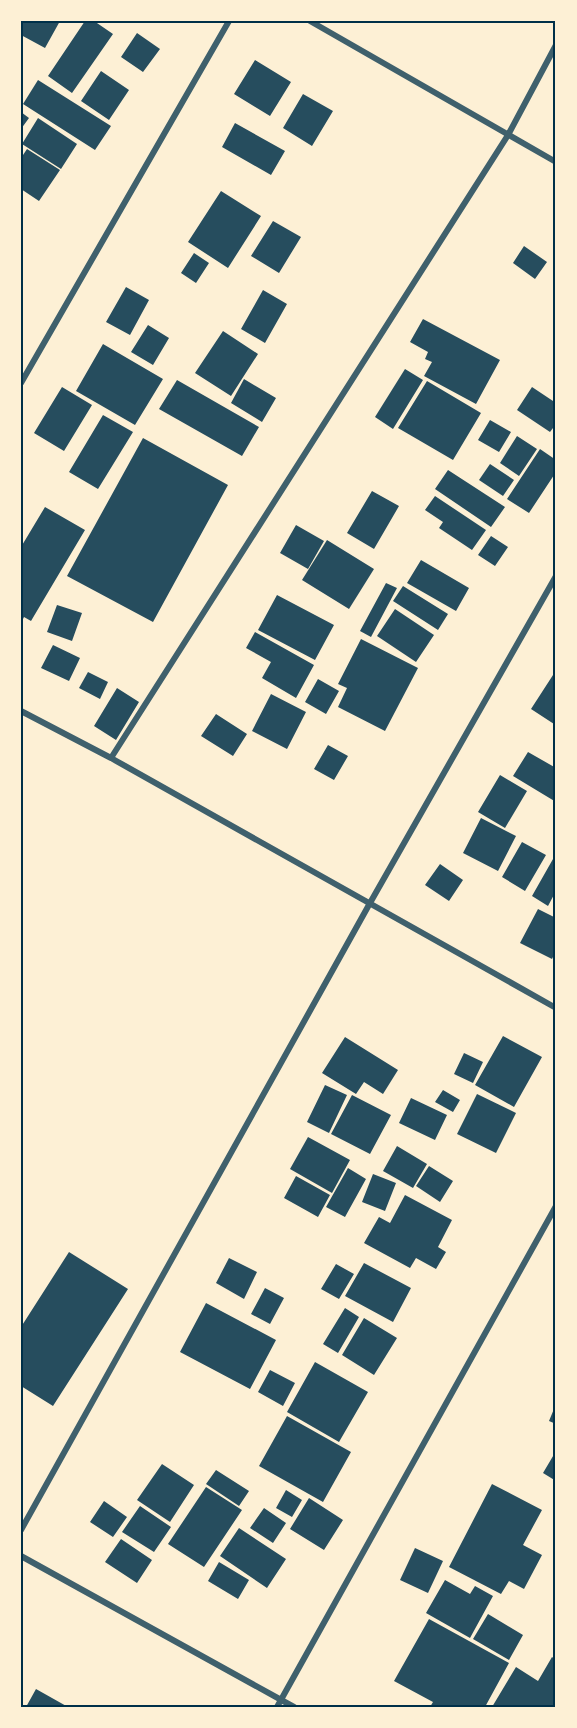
<svg xmlns="http://www.w3.org/2000/svg" width="577" height="1728" font-family="'Fira Sans Condensed',sans-serif">
	<style>
		.building { fill: #264d5e }
		.lines { fill: none; stroke-linecap: round; stroke-linejoin: round }
		.minor { stroke: #3f606c; stroke-width: 6 }
		.neatline { fill: none; stroke: #003049; stroke-width: 2 }
	</style>
	<rect width="100%" height="100%" fill="#fdf0d5"/>
	<path class="building" d="M21,21H60L45,48L21,35Z
		M85,21H94L113,34L72,93L48,76Z
		M137,33L160,49L143,72L121,57Z
		M255,60L291,82L270,116L234,94Z
		M101,71L129,90L109,120L81,101Z
		M38,80L111,126L95,150L23,104Z
		M303,94L333,111L312,146L283,128Z
		M21,112L29,118L21,129Z
		M38,118L77,144L61,169L22,144Z
		M235,123L285,151L271,175L222,147Z
		M27,149L60,170L39,201L21,189V158Z
		M221,191L261,216L228,268L188,242Z
		M273,221L301,237L279,273L251,256Z
		M524,246L547,262L535,279L513,263Z
		M194,253L209,263L196,283L181,273Z
		M126,287L149,300L130,335L106,322Z
		M263,290L287,304L265,343L241,329Z
		M423,319L500,360L476,404L424,376L432,362L425,359L428,352L410,342Z
		M148,325L169,338L153,365L131,352Z
		M223,331L258,354L231,396L195,373Z
		M103,344L163,379L135,425L76,391Z
		M405,369L423,380L393,429L375,417Z
		M244,379L276,398L262,422L231,403Z
		M177,380L259,427L242,456L159,409Z
		M427,381L481,413L453,460L398,428Z
		M62,387L92,405L64,451L34,433Z
		M532,387L556,403V424L550,432L517,410Z
		M103,415L133,432L98,489L69,472Z
		M490,420L511,432L499,452L478,440Z
		M517,436L537,449L519,476L500,463Z
		M143,438L228,485L153,622L67,576Z
		M540,449L556,460V472L529,513L507,499Z
		M490,464L514,480L503,496L479,480Z
		M448,470L505,507L491,527L435,489Z
		M372,491L399,506L374,549L347,533Z
		M435,496L486,530L472,550L439,528L443,522L425,510Z
		M45,507L85,530L31,621L24,617L21,623V547Z
		M296,525L324,541L308,569L280,553Z
		M491,536L508,547L495,566L478,555Z
		M327,540L374,569L349,609L302,580Z
		M421,560L469,588L456,611L407,583Z
		M386,583L397,588L371,637L360,631Z
		M403,586L448,614L438,630L393,601Z
		M277,595L334,625L315,660L258,630Z
		M57,605L82,613L72,641L47,632Z
		M395,609L434,635L416,662L377,636Z
		M255,632L314,665L296,698L262,678L271,662L246,648Z
		M361,639L418,668L385,731L338,707L347,688L338,684Z
		M53,645L80,658L69,681L41,668Z
		M88,672L108,682L100,699L79,688Z
		M553,675L556,677V721L554,724L531,709Z
		M318,679L339,691L326,714L305,702Z
		M117,688L139,702L116,740L94,726Z
		M271,694L306,712L287,749L252,731Z
		M216,714L247,734L233,756L201,736Z
		M328,745L348,756L334,780L314,769Z
		M528,752L556,768V802L513,776Z
		M500,775L527,791L505,828L478,812Z
		M481,818L516,836L498,871L463,853Z
		M522,842L546,855L525,891L502,877Z
		M553,859L556,860V891L548,906L532,896Z
		M440,864L463,880L449,901L425,885Z
		M538,909L556,918V951L552,959L520,943Z
		M503,1036L542,1057L514,1107L475,1085Z
		M345,1037L398,1070L383,1094L364,1082L356,1094L322,1073Z
		M464,1053L483,1062L473,1083L454,1074Z
		M325,1085L347,1095L329,1133L307,1122Z
		M443,1090L460,1100L453,1112L435,1102Z
		M477,1094L516,1113L496,1153L457,1134Z
		M352,1095L391,1115L370,1154L331,1134Z
		M411,1098L447,1115L435,1140L399,1123Z
		M308,1137L350,1160L332,1193L290,1169Z
		M397,1146L427,1164L413,1188L383,1171Z
		M429,1166L453,1181L440,1202L416,1186Z
		M348,1168L366,1179L345,1217L326,1207Z
		M373,1174L396,1183L385,1211L362,1202Z
		M296,1176L330,1195L318,1217L284,1198Z
		M405,1195L452,1220L438,1247L446,1252L436,1269L416,1258L410,1268L364,1243L379,1217L390,1223Z
		M69,1252L128,1289L53,1406L21,1386V1327Z
		M229,1258L257,1272L244,1299L216,1283Z
		M364,1263L411,1288L393,1322L345,1296Z
		M336,1264L354,1274L339,1299L321,1289Z
		M265,1288L284,1298L270,1324L251,1314Z
		M206,1303L276,1340L250,1389L180,1352Z
		M345,1308L359,1317L338,1353L323,1344Z
		M364,1318L397,1338L374,1375L342,1355Z
		M315,1362L368,1392L339,1442L287,1412Z
		M270,1370L295,1383L283,1406L258,1392Z
		M556,1404V1424L549,1421Z
		M287,1416L351,1452L323,1502L259,1466Z
		M556,1451V1481L543,1473Z
		M162,1464L194,1485L170,1522L137,1500Z
		M216,1470L249,1491L239,1506L206,1484Z
		M492,1484L542,1510L523,1545L542,1555L524,1589L509,1581L501,1594L449,1567Z
		M206,1487L242,1510L204,1567L168,1544Z
		M286,1490L302,1500L292,1517L276,1508Z
		M309,1498L343,1520L324,1550L290,1529Z
		M104,1501L127,1517L113,1537L90,1522Z
		M140,1506L171,1527L154,1552L122,1532Z
		M264,1508L286,1523L273,1543L250,1528Z
		M239,1528L286,1559L267,1588L220,1556Z
		M121,1539L152,1560L137,1583L105,1562Z
		M415,1548L443,1561L428,1593L400,1580Z
		M219,1562L249,1580L238,1599L208,1581Z
		M445,1580L470,1594L475,1586L493,1596L470,1638L426,1613Z
		M488,1614L523,1635L509,1660L473,1639Z
		M429,1619L509,1663L485,1707H430L433,1702L394,1681Z
		M552,1657L556,1660V1707H492L516,1667L538,1681Z
		M36,1689L68,1707H26Z"/>
	<g class="lines">
		<path class="minor" d="M310,21L556,162
			M21,383L229,21
			M21,711L111,758L556,1008
			M111,758L508,135L556,45
			M21,1530L370,903L556,576
			M21,1556L294,1707
			M277,1707L556,1206"/>
	</g>
	<rect width="577" height="1728" fill="none" stroke="#fdf0d5" stroke-width="45"/>
	<rect x="22" y="22" width="532" height="1684" class="neatline"/>
</svg>
